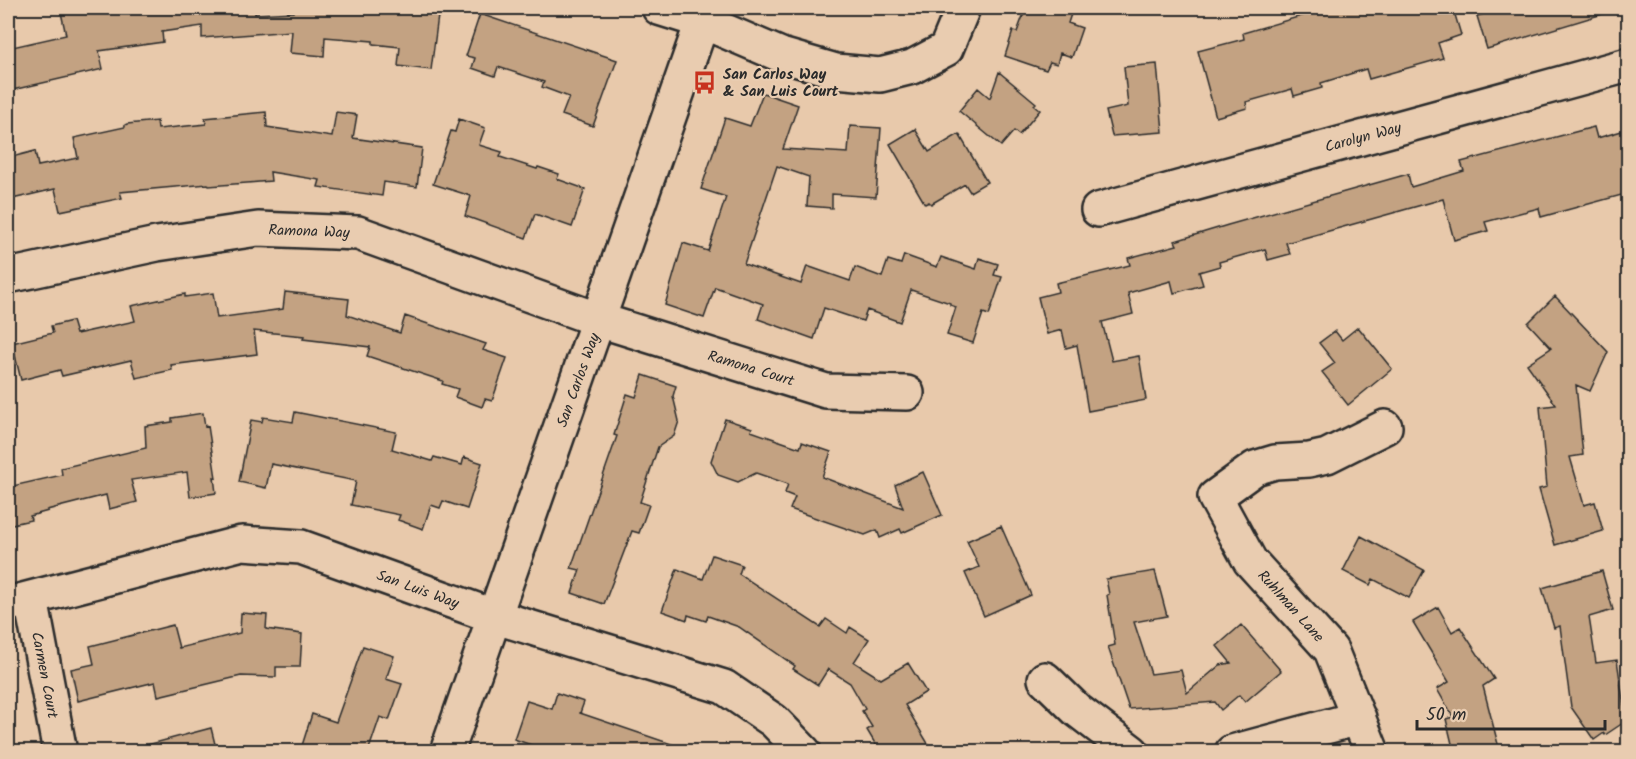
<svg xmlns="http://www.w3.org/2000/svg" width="1636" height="759" font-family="Kalam,sans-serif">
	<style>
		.building { fill: #c3a282; stroke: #2b2b2b; stroke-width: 1.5 }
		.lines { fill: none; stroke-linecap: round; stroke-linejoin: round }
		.minor-casing { stroke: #2b2b2b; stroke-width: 38 }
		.minor { stroke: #e9ccb0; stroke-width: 33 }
		.labels { text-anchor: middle; stroke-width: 4.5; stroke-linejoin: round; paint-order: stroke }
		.poi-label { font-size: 15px; font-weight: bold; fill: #2b2b2b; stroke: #e9ccb0; text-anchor: start }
		.street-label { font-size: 15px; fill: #2b2b2b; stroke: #e9ccb0 }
	</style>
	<rect width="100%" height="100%" fill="#e8c9ab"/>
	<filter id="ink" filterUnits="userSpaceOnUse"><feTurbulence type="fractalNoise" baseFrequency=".0167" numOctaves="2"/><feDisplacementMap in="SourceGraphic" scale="12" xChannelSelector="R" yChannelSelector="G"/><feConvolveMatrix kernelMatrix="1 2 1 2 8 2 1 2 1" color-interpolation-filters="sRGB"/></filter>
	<g filter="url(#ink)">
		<path class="building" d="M60,8H255V14L294,12V8H439L431,70L398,66L400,47L373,44V41L325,37L324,56L290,53L292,31L202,38V26L162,32L163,42L99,51L103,69L8,91V48L66,35Z
			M1026,8H1073L1068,23L1082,28L1072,57L1060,53L1057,64L1050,62L1046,70L1005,56L1013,31L1017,32Z
			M1313,8H1453L1461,35L1438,43L1443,58L1369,79L1366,69L1321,83L1322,88L1294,96L1292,89L1246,102L1247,108L1216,117L1198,51L1244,39L1243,33L1315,12Z
			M1505,8H1606V13L1487,49L1477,16Z
			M480,14L617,60L593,126L562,115L569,97L542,87L544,82L498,67L495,76L472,68L475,58L466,56Z
			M1157,64L1163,132L1112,136L1106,111L1128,106L1124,67Z
			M999,72L1036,103L1034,105L1040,110L1019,135L1014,131L1001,146L959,111L978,88L990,98Z
			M763,93L798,105L783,149L848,153L850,126L881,128L876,197L832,194V208L807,206L809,177L777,166L744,264L801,284L807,266L850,281L855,267L882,277L888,260L901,264L904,255L937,267L941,257L976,269L979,258L998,264L994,275L1002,277L989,315L983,313L973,343L947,335L956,307L950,305V303L911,290L900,322L867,310L863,321L824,308L814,339L758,319L763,304L715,287L704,318L665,305L683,243L708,251L726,197L701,189L725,118L750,126Z
			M266,112L267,127L332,137L336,112L357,115L353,138L422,148L417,187L384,182L382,196L318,187L320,180L270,172L271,181L209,186L208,184L120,192L122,198L60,211L55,189L8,200V158L35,151L38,166L78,158L74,138L125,127V125L127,124L157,121L158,129L206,124L205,118Z
			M459,119L485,128L479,145L502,152L500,157L537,169L538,167L559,174L557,179L585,189L572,227L535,214L526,238L465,216L471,196L433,184L451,131L455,132Z
			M1594,127L1597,138L1622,131L1629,154V193L1541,217L1539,208L1485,222L1488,231L1454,240L1443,199L1286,243L1290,254L1268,260L1265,249L1219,262L1220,266L1199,272L1203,285L1174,293L1171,281L1128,293L1133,314L1102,322L1112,361L1139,356L1146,400L1088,411L1077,345L1066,348L1062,330L1047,334L1038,297L1058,292L1056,283L1130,265L1128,258L1177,245L1175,241L1228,225L1408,174L1411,187L1464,171L1461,162Z
			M915,129L929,152L959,134L987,182L970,192L965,184L931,204L929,202L925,204L890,144Z
			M285,292L349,299L347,315L400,333L405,316L486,344L483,350L507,358L492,401L485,399L482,407L455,397L458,389L442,384L443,381L367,356L370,347L303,339L304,336L254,331L257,354L171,365L172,370L136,378L131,360L62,376L60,370L21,380L12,343L53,333L51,326L72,321L76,334L135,321L131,306L185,294V297L213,293L217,318L283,309Z
			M1555,296L1608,352L1590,391L1576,385L1583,455L1570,457L1584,505L1595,502L1603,531L1555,545L1539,489L1547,487L1540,407L1556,405L1527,364L1551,348L1528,323Z
			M1358,327L1392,369L1348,405L1322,372L1335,363L1319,343L1335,331L1342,340Z
			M643,375L676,386L673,396L679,421L674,436L658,447L640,502L649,505L639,533L632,531L604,604L572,593L580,570L571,568L617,436L614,435L627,394L636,397Z
			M295,412L396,432L392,449L432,461L434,457L462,465L464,457L482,463L467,509L443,501L440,508L431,505L423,529L398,520L400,515L351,505L356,481L271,464L266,488L239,482L251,420L262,422L263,417L293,422Z
			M203,413L205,427L208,426L216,478L214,477L216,493L190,497L187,472L131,480L137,502L109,509L106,495L47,510L48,511L30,516L31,520L8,525V487L62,475L61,468L146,448L145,426L172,422V418Z
			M725,419L752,428L751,431L800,448L802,442L831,452L822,477L903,508L895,485L923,472L942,515L902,533L900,529L880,538L877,530L865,535L790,509L795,497L785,493L788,484L756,473L738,482L718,475L711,461Z
			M1001,526L1031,595L984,616L965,573L979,567L967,541Z
			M1361,536L1424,570L1409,598L1373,579L1370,585L1343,571Z
			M712,555L742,565L739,574L820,627L826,619L847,633L850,627L869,639L854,662L881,679L908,663L926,692L905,705L933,752H880L867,730L872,727L862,711L865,709L850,683L828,669L818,685L793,669L795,666L739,627L708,616L706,621L688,615L687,620L662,611L677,569L703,579Z
			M1155,571L1167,616L1134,622L1151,674L1181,670L1187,693L1220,665L1231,663L1217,646L1241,625L1281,671L1245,702L1239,695L1221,710L1215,702L1129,709L1108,647L1115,645L1107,595L1109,594L1106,579Z
			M1602,571L1613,610L1589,617L1596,663L1617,660L1626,721L1605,735L1604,733L1594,740L1571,707L1560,626L1554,628L1542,588Z
			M1438,607L1452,632L1460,627L1494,679L1483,686L1500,752H1454L1446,719L1453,717L1437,689L1449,682L1413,622Z
			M241,613L267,615L266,629L302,634L300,667H276V677L241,676L158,696L155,682L78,701L71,669L94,664L90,646L173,625L179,648L240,633Z
			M363,646L394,656L386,679L402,684L389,720L380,717L368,752H300L312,714L336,722Z
			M557,693L584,702L580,713L683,748L682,752H551L514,739L527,701L552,709Z
			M211,728L217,752H148L147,745Z"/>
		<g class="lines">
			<defs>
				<path id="minor" d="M659,8L704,22L781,55L836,71L880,75L912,67L946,49L963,8
					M1098,210L1628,65
					M8,276L157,244L258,229L358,233L599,320L826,391L907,393
					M31,599L60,752
					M8,604L242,543L301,547L493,616L724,687L774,721L804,752
					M1045,679L1077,710L1132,752
					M447,752L707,8
					M1232,752L1359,718
					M1372,752L1331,650L1250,561L1215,497L1255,468L1275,462L1309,460L1327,456L1385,427"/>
			</defs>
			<use href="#minor" class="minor-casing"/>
			<use href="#minor" class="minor"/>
		</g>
	</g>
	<defs>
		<symbol id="bus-bare" viewBox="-9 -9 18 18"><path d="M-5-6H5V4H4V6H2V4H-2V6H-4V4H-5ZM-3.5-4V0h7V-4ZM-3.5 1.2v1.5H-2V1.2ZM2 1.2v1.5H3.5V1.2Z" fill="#c8321e" stroke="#e9ccb0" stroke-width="2.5" paint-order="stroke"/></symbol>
	</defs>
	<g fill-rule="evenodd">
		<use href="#bus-bare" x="688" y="66" width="33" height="33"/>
	</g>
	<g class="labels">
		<g class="poi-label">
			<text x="723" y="79">San Carlos Way<tspan x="723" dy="17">&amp; San Luis Court</tspan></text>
		</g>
		<g class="street-label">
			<text transform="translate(1363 137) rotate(-15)" y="5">Carolyn Way</text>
			<text transform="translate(309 231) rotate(2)" y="5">Ramona Way</text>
			<text transform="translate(751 368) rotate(17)" y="5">Ramona Court</text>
			<text transform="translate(578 380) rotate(-70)" y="5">San Carlos Way</text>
			<text transform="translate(418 589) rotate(20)" y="5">San Luis Way</text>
			<text transform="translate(1291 606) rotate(48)" y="5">Ruhlman Lane</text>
			<text transform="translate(45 675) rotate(79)" y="5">Carmen Court</text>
		</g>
	</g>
	<rect width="1636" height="759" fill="none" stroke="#e9ccb0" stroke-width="30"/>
	<rect x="15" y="15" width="1606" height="729" fill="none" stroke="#2b2b2b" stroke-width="2" filter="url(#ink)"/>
	<path d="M1417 720v9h188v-9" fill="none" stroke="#2b2b2b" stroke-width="3"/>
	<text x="1426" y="720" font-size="18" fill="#2b2b2b" stroke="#e9ccb0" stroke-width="4.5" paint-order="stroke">50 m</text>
</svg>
